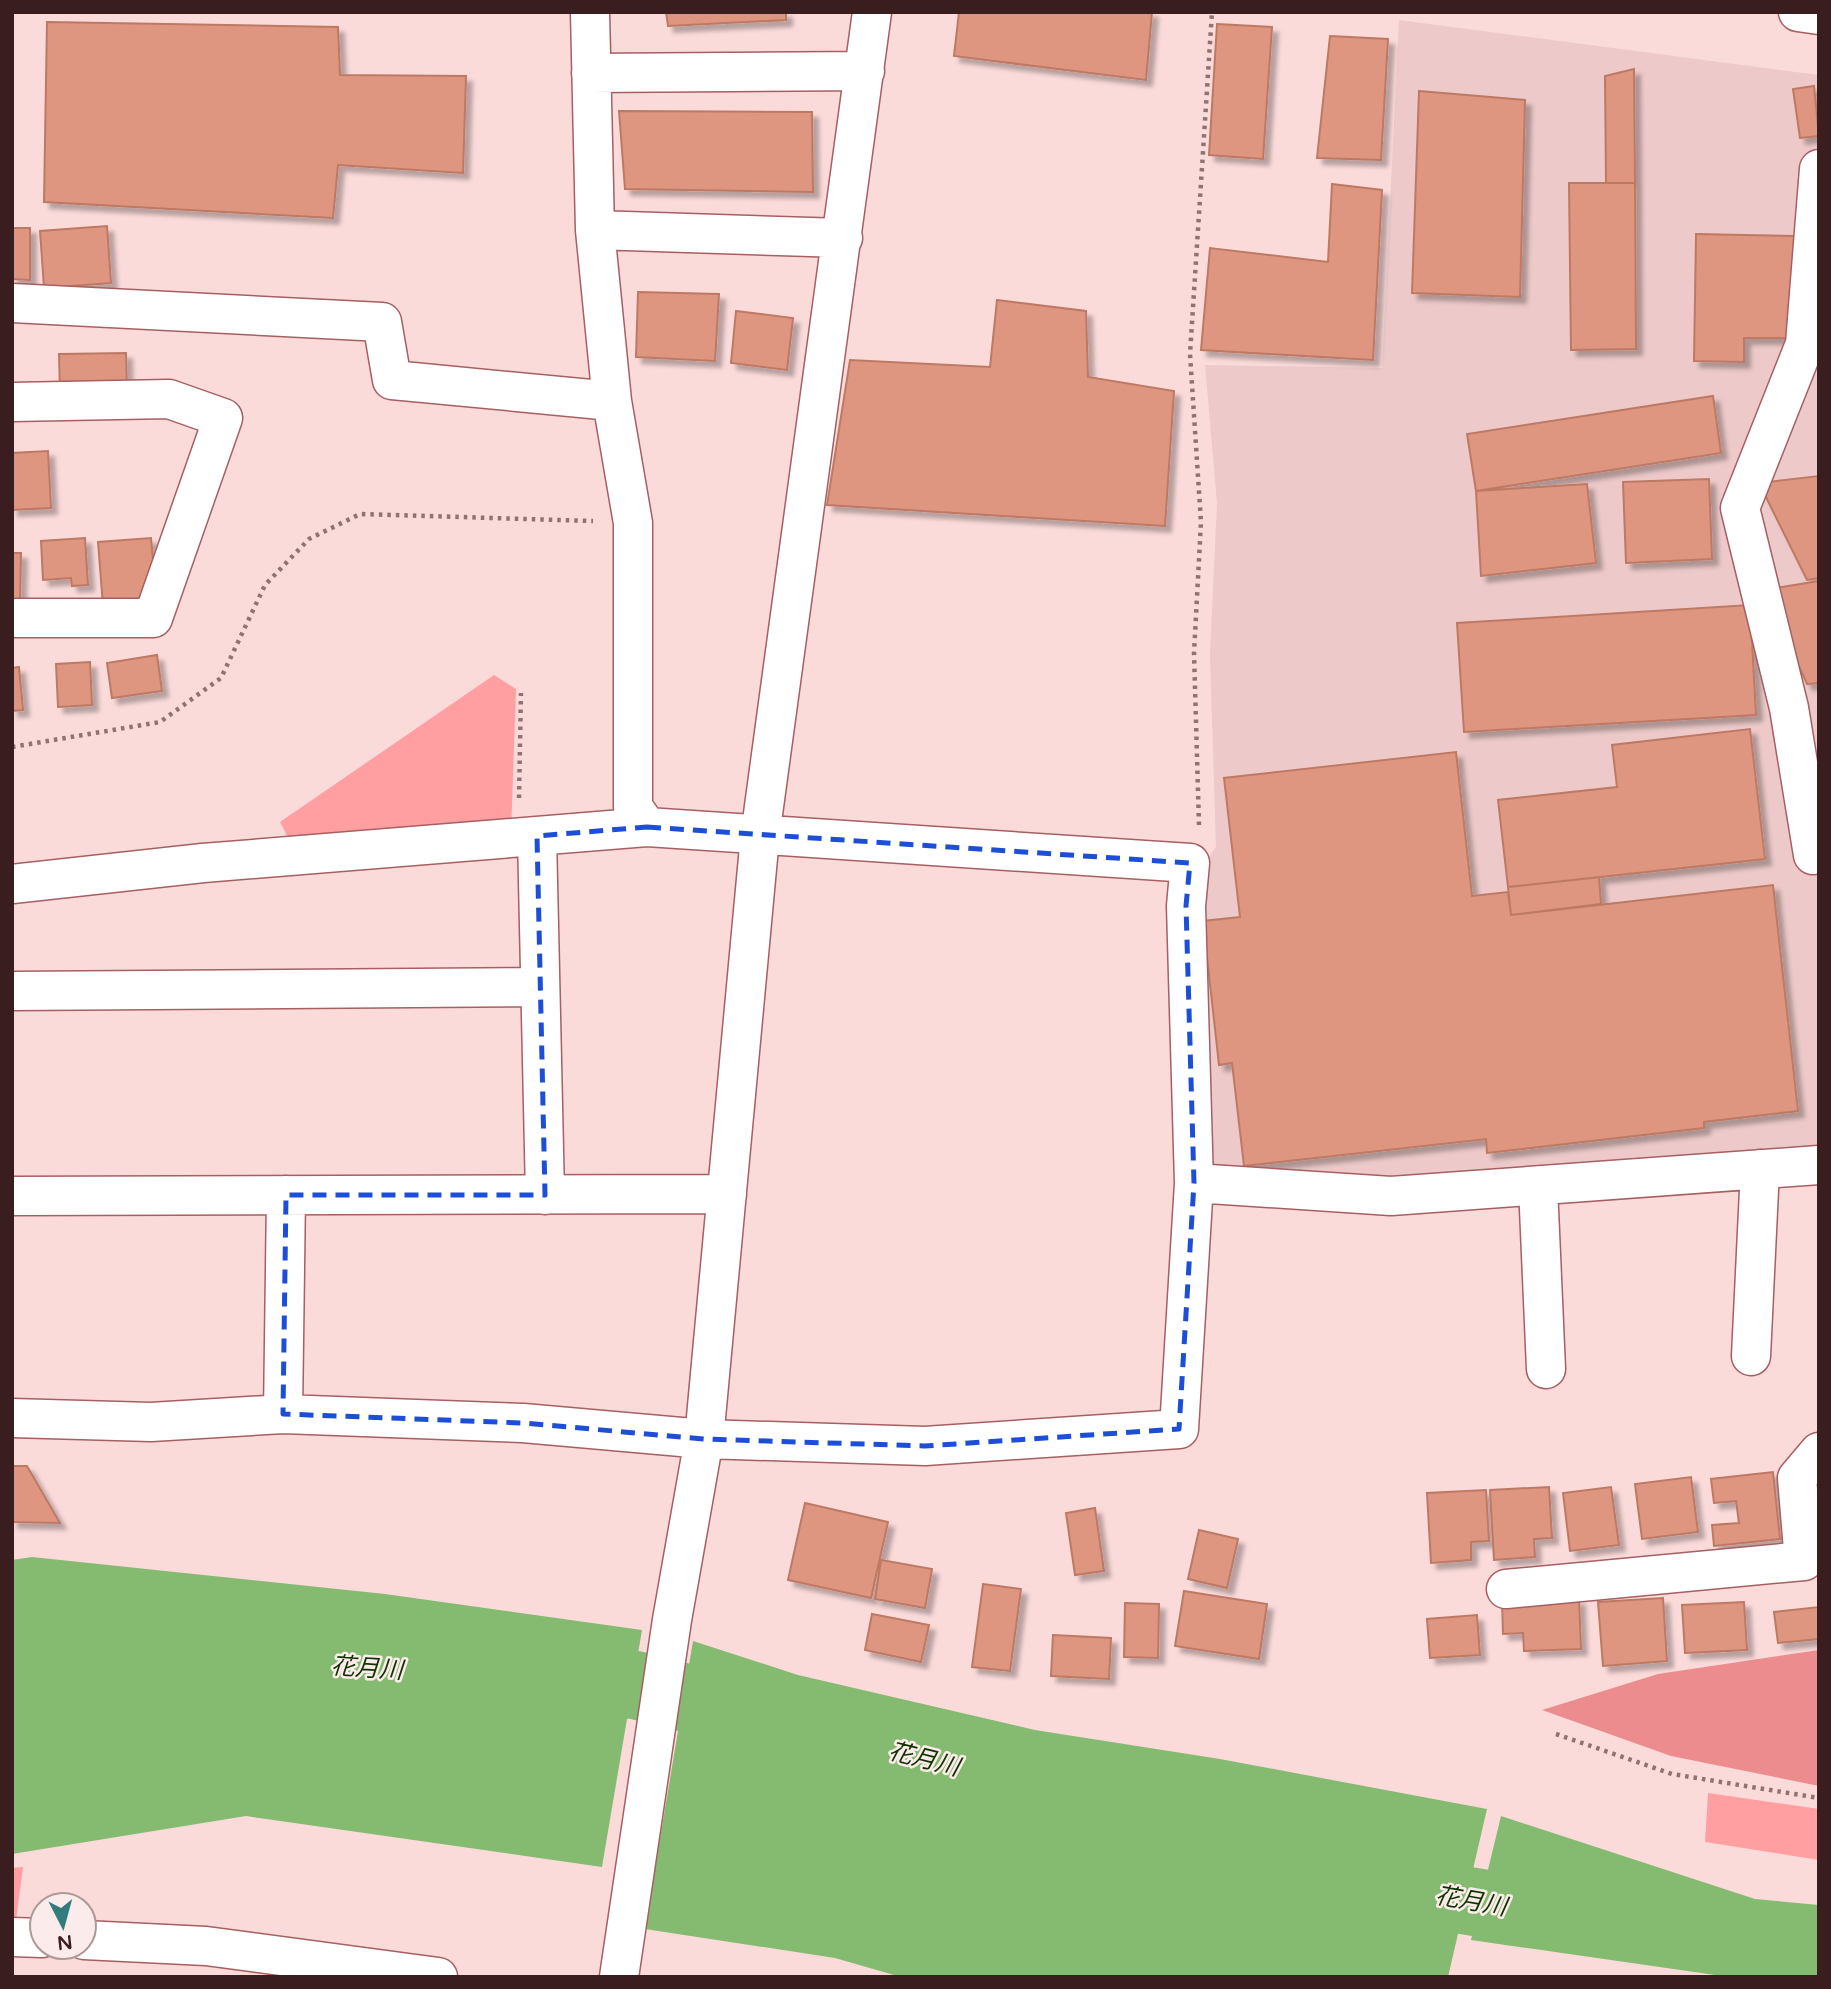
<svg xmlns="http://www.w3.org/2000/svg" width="1831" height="1989" font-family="'Varela Round','Noto Sans JP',sans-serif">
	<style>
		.built { fill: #edc9c9 }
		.green { fill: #ff9fa2 }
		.forest { fill: #ed8c8f }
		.water { fill: #84bb70 }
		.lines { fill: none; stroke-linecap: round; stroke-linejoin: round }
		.river { stroke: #84bb70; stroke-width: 68 }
		.building { fill: #de9680; stroke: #be7964; stroke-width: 2; filter: url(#shadow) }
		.minor-casing { stroke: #a65f62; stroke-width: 41 }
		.highway-casing { stroke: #a65f62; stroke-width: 41 }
		.path { stroke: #917273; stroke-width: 4.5; stroke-dasharray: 3.5 5; stroke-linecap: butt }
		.minor { stroke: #fff; stroke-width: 38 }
		.highway { stroke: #fff; stroke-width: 38 }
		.marked { fill: none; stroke: #1d4ed8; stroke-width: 5; stroke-dasharray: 14 9; stroke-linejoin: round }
		.labels { text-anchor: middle; stroke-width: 5; stroke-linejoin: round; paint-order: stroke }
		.water-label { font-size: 24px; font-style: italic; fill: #103400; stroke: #fcebeb }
	</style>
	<defs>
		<filter id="shadow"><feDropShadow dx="6" dy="6" stdDeviation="2" flood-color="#0004"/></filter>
	</defs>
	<rect width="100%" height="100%" fill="#fbdada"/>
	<path class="built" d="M1399,20L1819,75V1145L1388,1185L1209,1168L1204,865L1216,847L1210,655L1217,503L1205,365L1382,368Z"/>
	<path class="green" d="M494,675L516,689L511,834L293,847L280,822Z
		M1708,1793L1819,1809V1860L1705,1842Z
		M23,1867L15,1928L12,1929V1868Z"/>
	<path class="forest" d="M1819,1650V1786L1671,1756L1542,1710L1658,1674Z"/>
	<path class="water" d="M32,1557L385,1594L642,1630L602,1867L246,1816L12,1854V1560Z
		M693,1641L798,1675L1035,1730L1220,1759L1487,1809L1448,1977H901L835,1958L645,1929Z
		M1501,1816L1755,1899L1819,1905V1977H1729L1471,1940Z"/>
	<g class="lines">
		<path class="river" d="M539,1680L635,1685L774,1720
			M1372,1885L1571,1918"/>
	</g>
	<path class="building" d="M666,12H786V20L668,26Z
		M959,12H1152L1146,80L954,56Z
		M47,22L338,27L340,75L466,76L463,173L338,165L333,218L44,202Z
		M1217,24L1272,27L1263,159L1209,155Z
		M1330,36L1388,39L1381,160L1317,158Z
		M1634,69L1635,183H1606L1605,76Z
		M1814,86L1819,136L1800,138L1793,89Z
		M1419,91L1525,100L1520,297L1412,293Z
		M619,111L812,112L813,192L625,189Z
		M1569,183H1635L1636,349L1571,350Z
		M1332,184L1382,190L1373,360L1201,350L1210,248L1328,262Z
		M107,226L111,283L44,288L40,231Z
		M12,228H30V280L12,279Z
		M1696,234L1795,236L1793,338H1744V362L1694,361Z
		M638,292L719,294L715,361L636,357Z
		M997,300L1086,311L1088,377L1174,391L1165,526L827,505L850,360L990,367Z
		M736,311L793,318L787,370L731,363Z
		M126,353L127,392L60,393L59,354Z
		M1713,396L1721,453L1476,491L1467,434Z
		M48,451L51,508L12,510V453Z
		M1819,476V578L1807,580L1759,483Z
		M1709,479L1712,559L1626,563L1623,482Z
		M1587,484L1596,563L1481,576L1476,491Z
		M85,538L88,585L72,586L71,578L43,580L41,541Z
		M151,538L155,581L139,602L103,606L98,542Z
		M12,553H21L20,603H12Z
		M1819,581V683L1807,684L1764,590Z
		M1750,605L1756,715L1464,732L1457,623Z
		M157,655L162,691L112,698L107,663Z
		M90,662L92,705L58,707L56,664Z
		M19,667L23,710L12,711V668Z
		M1750,729L1765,859L1508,887L1498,800L1617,787L1612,745Z
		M1456,752L1472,896L1508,892L1511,915L1773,885L1798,1111L1704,1122V1128L1487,1153L1486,1139L1244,1166L1232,1063L1219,1065L1203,921L1240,917L1224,778Z
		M1599,877L1601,904L1511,915L1508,887Z
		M12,1466H27L60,1523L12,1522Z
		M1773,1472L1780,1539L1714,1546L1712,1525L1739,1523L1736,1501L1714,1503L1711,1479Z
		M1691,1477L1698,1532L1642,1539L1635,1484Z
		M1549,1487L1552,1538L1534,1539L1535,1557L1494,1560L1490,1490Z
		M1611,1487L1619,1545L1570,1551L1563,1493Z
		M1486,1490L1489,1541L1471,1542V1560L1431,1563L1427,1493Z
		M805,1503L888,1522L871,1598L788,1580Z
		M1095,1508L1104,1571L1075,1575L1066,1513Z
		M1199,1530L1238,1539L1227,1588L1188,1579Z
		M881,1560L932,1569L925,1608L875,1599Z
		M983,1584L1021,1589L1010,1671L972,1667Z
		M1184,1591L1267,1604L1259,1659L1175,1646Z
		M1663,1598L1667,1661L1603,1666L1598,1602Z
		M1579,1599L1581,1649L1524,1651L1523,1633L1503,1634L1502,1602Z
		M1744,1602L1747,1650L1685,1653L1682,1605Z
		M1125,1603L1159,1604L1158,1658L1124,1657Z
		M1819,1607V1639L1778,1643L1774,1612Z
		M872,1614L929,1625L921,1662L865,1650Z
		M1477,1615L1480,1655L1430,1658L1427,1619Z
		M1053,1635L1111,1638L1109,1679L1051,1676Z"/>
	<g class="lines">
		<defs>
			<path id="minor" d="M590,12L595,230L612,401L633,523V807L647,827L1190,863L1186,906L1194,1183L1391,1196L1819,1165
				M591,73L865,71
				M595,230L843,238
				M12,303L382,322L392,380L612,401
				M12,402L169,399L223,418L153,618H12
				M537,836L545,1195
				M1813,855L1789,708L1740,508L1805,344L1819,169
				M12,884L203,863L647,827
				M12,991L540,987
				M1538,1186L1546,1369
				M12,1196L727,1194
				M1751,1356L1760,1169
				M283,1414L286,1195
				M12,1418L151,1422L283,1414L523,1423L704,1439L925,1446L1179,1429L1194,1183
				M1506,1589L1804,1561L1797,1478L1819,1452
				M12,1937L42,1938
				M84,1940L206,1946L438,1977
				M619,1977L672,1620L704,1439L760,836L872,12"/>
			<path id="highway" d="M1798,12L1819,15"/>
		</defs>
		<use href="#minor" class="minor-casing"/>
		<use href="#highway" class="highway-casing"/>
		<path class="path" d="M12,747L160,722L221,678L265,585L309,539L360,514L593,521
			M519,798L521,693
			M1199,825L1194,653L1201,522L1190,354L1212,12
			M1556,1734L1672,1774L1819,1798"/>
		<use href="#minor" class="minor"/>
		<use href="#highway" class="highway"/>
	</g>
	<path class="marked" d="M647,827L1190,863L1186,906L1194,1183L1179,1429L925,1446L704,1439L523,1423L283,1414L286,1195H545L537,836Z"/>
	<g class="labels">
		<g class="water-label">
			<text transform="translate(367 1668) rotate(4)" y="8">花月川</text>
			<text transform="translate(924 1759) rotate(14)" y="8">花月川</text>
			<text transform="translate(1471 1901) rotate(10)" y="8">花月川</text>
		</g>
	</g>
	<rect width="1831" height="1989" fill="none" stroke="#3a1d1e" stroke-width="28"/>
	<g transform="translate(63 1926) rotate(174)"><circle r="33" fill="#fcebeb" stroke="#ae9999" stroke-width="2"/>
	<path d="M0-5L12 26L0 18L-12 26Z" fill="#337c7e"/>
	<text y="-10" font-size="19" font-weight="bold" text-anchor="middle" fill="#3a1d1e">N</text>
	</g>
</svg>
